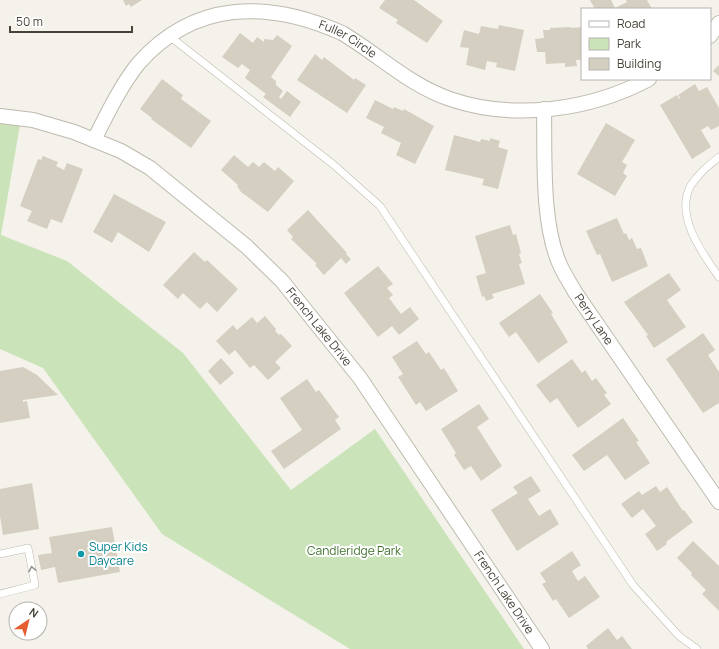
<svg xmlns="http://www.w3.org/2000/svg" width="719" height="649" font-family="Manrope,sans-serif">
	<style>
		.green { fill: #cbe3b8 }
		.building { fill: #d4cfc1 }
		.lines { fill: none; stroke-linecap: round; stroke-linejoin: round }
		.lane-casing { stroke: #bebaae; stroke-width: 8 }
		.street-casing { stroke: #bebaae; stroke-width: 16 }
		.lane { stroke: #fff; stroke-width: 7 }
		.street { stroke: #fff; stroke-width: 14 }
		.oneway { stroke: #9a9892 }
		.culture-dot { fill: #0f9aa8; stroke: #fff; stroke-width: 1.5 }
		.labels { text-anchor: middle; stroke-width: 4; stroke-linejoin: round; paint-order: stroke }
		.street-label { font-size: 12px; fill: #474339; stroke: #fff }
		.culture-label { font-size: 12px; fill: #0d838f; stroke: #fff; text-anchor: start }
		.park-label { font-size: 12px; fill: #447432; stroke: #fff }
	</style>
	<rect width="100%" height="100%" fill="#f4f2eb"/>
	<path class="green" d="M0,124L20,125L1,235L67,261L183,353L291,490L375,429L524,649H350L162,534L43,368L0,349Z"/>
	<path class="building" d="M123,0H142L131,7L129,4L126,6Z
		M385,0H414L443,21L427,43L396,23L398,20L379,8Z
		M590,0H611L615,8L627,2L626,0H647L652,9H595Z
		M499,25L524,30L515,71L496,67L497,63L487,61L485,70L466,65L469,48L460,47L464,30L479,34L481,26L498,29Z
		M571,27V28L582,27V60H576L577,66L565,67V63L546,64L545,52H537L535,39L544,38L543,30H550V28Z
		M240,33L253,43L257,37L264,42V39L273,40L277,35L292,46L271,77L276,81V85L283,91L279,97L281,99L287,91L301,102L290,117L263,97L266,94L245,78L250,70L242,64L238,68L222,57Z
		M315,54L322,60L324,57L354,80L355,78L366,85L347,113L297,80Z
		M719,65V76L713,71Z
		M162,79L183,95L181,99L211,121L191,148L151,119L152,118L140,109Z
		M695,84L699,91L707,87L719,108V126L711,130L708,126L701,130L711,147L692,159L660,105L677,95L679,99L680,98L678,95Z
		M375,100L393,109L394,107L403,111L404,109L434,126L415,164L396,155L401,143L381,133L384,127L366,118Z
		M606,123L635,140L622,162L627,165L623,173L627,176L615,196L577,174Z
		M454,135L480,142L481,139L490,141V138L500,141L498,147L508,150L498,189L482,185L484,179L445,170Z
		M234,155L248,167L253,162L259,167L264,162L275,171L278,167L294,181L268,212L241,192L237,186L238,185L221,170Z
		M43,156L58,162L56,166L64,170L67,163L83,169L62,223L51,219L47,229L27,221L32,211L20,206L38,159L41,160Z
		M114,194L166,222L149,252L118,232L112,243L93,232Z
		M308,210L347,253L346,254L351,259L346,264L341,258L324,275L315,265L317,264L291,239L293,237L287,230Z
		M617,218L624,234L626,233L629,240L632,238L637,249L641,248L648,266L612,282L600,254L597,255L586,231Z
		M510,225L513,235L516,234L521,253L519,254L522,263L519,264L525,284L492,294L494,298L486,301L484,296L482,297L476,276L486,273L475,236Z
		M194,252L205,262L207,260L238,289L217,312L207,302L200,309L183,293L178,299L163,285Z
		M378,266L393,284L387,288L393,295L389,298L401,314L410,307L419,319L399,335L392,326L378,337L344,293Z
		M669,273L681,290L667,300L686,327L654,348L646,336L648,335L624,302Z
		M540,294L553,313L551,314L568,342L538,363L516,332L509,337L499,323Z
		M265,316L276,329L275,331L279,335L281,334L292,346L275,362L281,368L268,380L254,365L250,368L235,350L229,355L216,341L233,325L237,330L252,317L257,323Z
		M703,333L715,350L708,355L719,372V403L703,413L666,359Z
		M417,341L426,354L429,352L441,370L444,368L458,391L426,411L420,402L416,405L398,377L403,374L392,357Z
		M221,358L234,373L220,385L208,371Z
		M572,359L582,373L585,370L592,381L596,378L607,393L604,395L611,404L578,428L557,398L550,403L536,385Z
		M23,367L37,375L58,395L23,400V402L27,401L30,418L0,423V371Z
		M307,379L316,392L319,390L339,417L335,420L341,429L284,469L271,451L302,430L280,398Z
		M479,404L489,419L477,427L502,466L481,481L471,466L464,470L454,455L456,453L441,429Z
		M623,418L639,441L636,442L650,463L625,480L607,455L584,471L572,455Z
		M531,476L541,491L528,499L539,516L550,509L559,524L517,551L491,510L518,493L513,487Z
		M32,483L39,529L3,535L0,516V489Z
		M656,486L660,492L667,487L683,511L684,510L693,522L666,542L667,544L657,551L645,534L656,526L643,509L632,518L621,504L639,491L642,495Z
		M112,527L120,572L58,583L55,567L41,570L38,555L52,553L49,537Z
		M693,541L719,566V611L702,594L706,590L691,575L692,573L677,558Z
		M572,551L581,565L572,571L578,581L585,576L600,597L569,618L556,599L553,601L542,584L546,582L540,573Z
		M608,628L617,640L622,636L632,649H588L586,646Z"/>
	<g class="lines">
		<defs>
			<path id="lane" d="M168,35L334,165L380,206L633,585L679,636L697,649
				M719,157C709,165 699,173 691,185C674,215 702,253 719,277
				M0,554L28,548L35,585L0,594"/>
			<g id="street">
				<path d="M710,36L719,23"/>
				<path id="s1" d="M544,109C545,155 541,223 560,265C564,274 570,283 575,292L719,502"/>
				<path id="s2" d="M0,116L33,120L74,132L121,151L150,168L246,246L282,281L360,378L542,649"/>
				<path id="s3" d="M94,140C107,114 120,87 138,64C194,0 268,0 342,33C379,55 409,85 450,99C514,121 591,110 649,79"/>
			</g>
		</defs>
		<use href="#lane" class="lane-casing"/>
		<use href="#street" class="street-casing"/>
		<use href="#lane" class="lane"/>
		<use href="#street" class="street"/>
	</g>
	<defs><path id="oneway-chevron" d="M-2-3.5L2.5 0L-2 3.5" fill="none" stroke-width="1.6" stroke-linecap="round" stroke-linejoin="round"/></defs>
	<use class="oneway" href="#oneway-chevron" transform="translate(32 569) rotate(-102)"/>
	<circle class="culture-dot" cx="81" cy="554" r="4"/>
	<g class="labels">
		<g class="street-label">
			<text dy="4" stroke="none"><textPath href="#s3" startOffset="319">Fuller Circle</textPath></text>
			<text dy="4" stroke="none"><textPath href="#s1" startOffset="222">Perry Lane</textPath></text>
			<text dy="4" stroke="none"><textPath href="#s2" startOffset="393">French Lake Drive</textPath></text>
			<text dy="4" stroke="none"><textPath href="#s2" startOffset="717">French Lake Drive</textPath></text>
		</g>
		<g class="culture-label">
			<text x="89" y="551">Super Kids<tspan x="89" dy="14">Daycare</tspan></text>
		</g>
		<g class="park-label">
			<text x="354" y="555">Candleridge Park</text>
		</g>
	</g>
	<rect x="581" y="8" width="130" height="72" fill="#ffffff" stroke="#b5b4b0"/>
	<rect x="589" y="21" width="20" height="6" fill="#ffffff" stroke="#b5b4b0"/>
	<text x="617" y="28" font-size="12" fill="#474339">Road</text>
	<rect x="589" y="38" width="20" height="12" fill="#cbe3b8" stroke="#b5b4b0"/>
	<text x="617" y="48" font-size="12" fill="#474339">Park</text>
	<rect x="589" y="58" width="20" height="12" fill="#d4cfc1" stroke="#b5b4b0"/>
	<text x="617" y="68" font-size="12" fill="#474339">Building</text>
	<g transform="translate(28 621) rotate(35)"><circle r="19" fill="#ffffff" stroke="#b5b4b0"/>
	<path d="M0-3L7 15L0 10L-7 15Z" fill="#e55e31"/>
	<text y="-6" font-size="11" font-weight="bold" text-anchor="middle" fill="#474339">N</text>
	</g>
	<path d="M10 26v6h122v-6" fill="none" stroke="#474339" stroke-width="2"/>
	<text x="16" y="26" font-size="12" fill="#474339" stroke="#ffffff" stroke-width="3" paint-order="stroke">50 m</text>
</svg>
